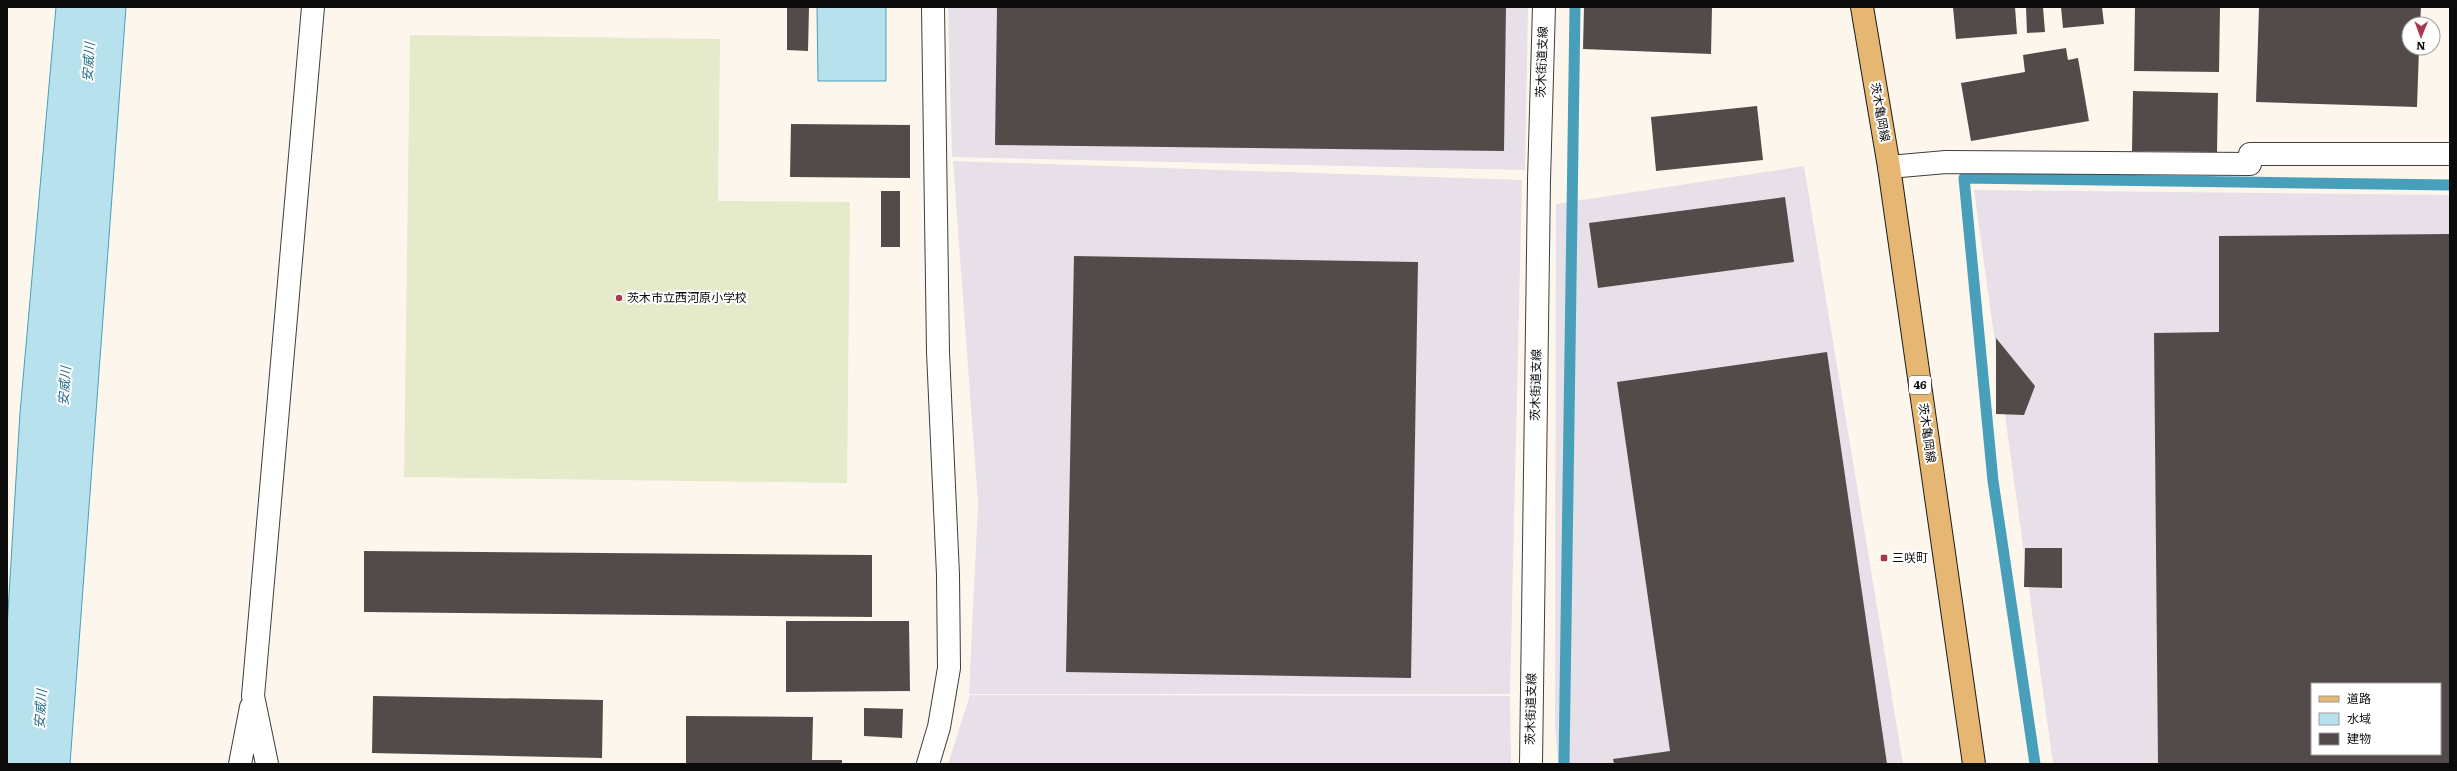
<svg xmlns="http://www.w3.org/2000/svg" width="2457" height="771" font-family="Literata,'Noto Sans JP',serif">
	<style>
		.industrial { fill: #e7e0e9; fill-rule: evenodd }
		.pitch { fill: #e5eacb }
		.water { fill: #b7e2ed; stroke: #489fba }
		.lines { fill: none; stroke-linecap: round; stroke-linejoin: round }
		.stream { stroke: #489fba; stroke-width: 11 }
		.building { fill: #524b49; fill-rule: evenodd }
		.minor-casing { stroke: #3e3e3e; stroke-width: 24 }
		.major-casing { stroke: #1c1c1c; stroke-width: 24 }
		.minor { stroke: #fff; stroke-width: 22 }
		.major { stroke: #e6b772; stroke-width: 22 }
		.poi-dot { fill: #a8364e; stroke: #fff; stroke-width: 1.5 }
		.labels { text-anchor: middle; stroke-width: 4; stroke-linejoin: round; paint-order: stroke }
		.shield { fill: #fff; stroke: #545454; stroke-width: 1 }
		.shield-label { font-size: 11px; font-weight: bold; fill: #0b0b0b }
		.street-label { font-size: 12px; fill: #0b0b0b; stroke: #fff }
		.poi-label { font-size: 12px; fill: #0b0b0b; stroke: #fff; text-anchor: start }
		.water-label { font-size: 13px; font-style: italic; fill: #266f8b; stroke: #fff }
	</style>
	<rect width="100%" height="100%" fill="#fcf6ec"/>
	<path class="industrial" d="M948,7H1528L1525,170L952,157Z
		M953,161L1522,180L1510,694H969L978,503Z
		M1804,166L1903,764H1558L1555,726L1556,204Z
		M1974,190L2450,195V764H2053ZM2312,684H2440V754H2312Z
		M970,695L1510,696L1511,764H948Z"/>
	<path class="pitch" d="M410,35L720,39L718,201L850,202L847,483L404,477Z"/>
	<path class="water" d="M56,7H126L70,764H7V628L20,413Z
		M817,7H886V81H818Z"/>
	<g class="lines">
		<path class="stream" d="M1564,764L1575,7
			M2035,764L1993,481L1964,178L2450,185"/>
	</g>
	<path class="building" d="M787,7H809L808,51L787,50Z
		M997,7H1506L1504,151L995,145Z
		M1584,7H1712L1711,54L1583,49Z
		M1953,7H2015L2017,34L1956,39Z
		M2026,7H2043L2045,32L2027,33Z
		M2061,7H2102L2104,24L2063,28Z
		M2135,7H2220L2219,72L2134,71Z
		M2259,7H2421L2420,24H2409V48H2419L2417,107L2256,102Z
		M2066,48L2068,60L2078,58L2089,121L1971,141L1961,83L2025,72L2023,55Z
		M2133,91L2218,93L2217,152L2132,151Z
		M1757,106L1763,160L1656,171L1651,117Z
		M791,124L910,125V178L790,177Z
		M881,191H900V247H881Z
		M1785,197L1794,262L1598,288L1589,223Z
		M2450,234V764H2158L2154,333L2219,332V236ZM2312,684H2440V754H2312Z
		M1074,256L1418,262L1411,678L1066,672Z
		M1996,338L2035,386L2024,415L1996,414Z
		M1827,352L1887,764H1614L1613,759L1670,751L1617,382Z
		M2025,548H2062V588L2024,587Z
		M364,551L872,555V617L364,612Z
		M786,621H909L910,691L786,692Z
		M373,696L603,700L602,758L372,753Z
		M864,708L903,709L902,738L864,736Z
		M686,716L813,717L812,760H842V764H686Z"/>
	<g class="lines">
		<defs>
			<path id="minor" d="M1889,167L1946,162L2250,164V154H2450
				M240,764L251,707
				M267,764L253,696L313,7
				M928,764L939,727L949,668L948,575L938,352L933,7
				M1531,764L1539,180L1544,7"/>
			<path id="major" d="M1862,7L1889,167L1974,764"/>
		</defs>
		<use href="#minor" class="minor-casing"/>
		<use href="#major" class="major-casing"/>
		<use href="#minor" class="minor"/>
		<use href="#major" class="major"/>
	</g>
	<g class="poi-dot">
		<circle cx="619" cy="298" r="4"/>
		<rect x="1880" y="554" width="8" height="8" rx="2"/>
	</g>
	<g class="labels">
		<rect class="shield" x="1909" y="376" width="22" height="18" rx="3"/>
		<g class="shield-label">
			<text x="1920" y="389">46</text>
		</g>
		<g class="street-label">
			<text transform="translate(1542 62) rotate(-88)" y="4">茨木街道支線</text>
			<text transform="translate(1880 112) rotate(80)" y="4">茨木亀岡線</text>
			<text transform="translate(1536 385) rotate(-89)" y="4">茨木街道支線</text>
			<text transform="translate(1927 433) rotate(82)" y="4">茨木亀岡線</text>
			<text transform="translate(1531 709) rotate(-89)" y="4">茨木街道支線</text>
		</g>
		<g class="poi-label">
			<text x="627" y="302">茨木市立西河原小学校</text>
			<text x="1892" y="562">三咲町</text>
		</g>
		<g class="water-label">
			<text transform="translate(88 62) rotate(-86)" y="5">安威川</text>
			<text transform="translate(64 386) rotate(-86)" y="5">安威川</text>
			<text transform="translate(40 709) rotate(-86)" y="5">安威川</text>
		</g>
	</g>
	<rect width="2457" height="771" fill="none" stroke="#0b0b0b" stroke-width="16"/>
	<rect x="2311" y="683" width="130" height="72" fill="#ffffff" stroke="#9d9d9d"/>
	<rect x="2319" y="696" width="20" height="6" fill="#e6b772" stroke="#9d9d9d"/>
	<text x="2347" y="703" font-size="12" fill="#0b0b0b">道路</text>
	<rect x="2319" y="713" width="20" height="12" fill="#b7e2ed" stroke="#9d9d9d"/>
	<text x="2347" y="723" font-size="12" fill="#0b0b0b">水域</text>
	<rect x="2319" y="733" width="20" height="12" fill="#524b49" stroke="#9d9d9d"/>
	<text x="2347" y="743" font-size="12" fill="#0b0b0b">建物</text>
	<g transform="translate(2421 36) rotate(181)"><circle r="19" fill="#ffffff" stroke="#9d9d9d"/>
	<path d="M0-3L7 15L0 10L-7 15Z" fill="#a8364e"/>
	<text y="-6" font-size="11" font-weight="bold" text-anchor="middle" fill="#0b0b0b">N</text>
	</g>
</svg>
